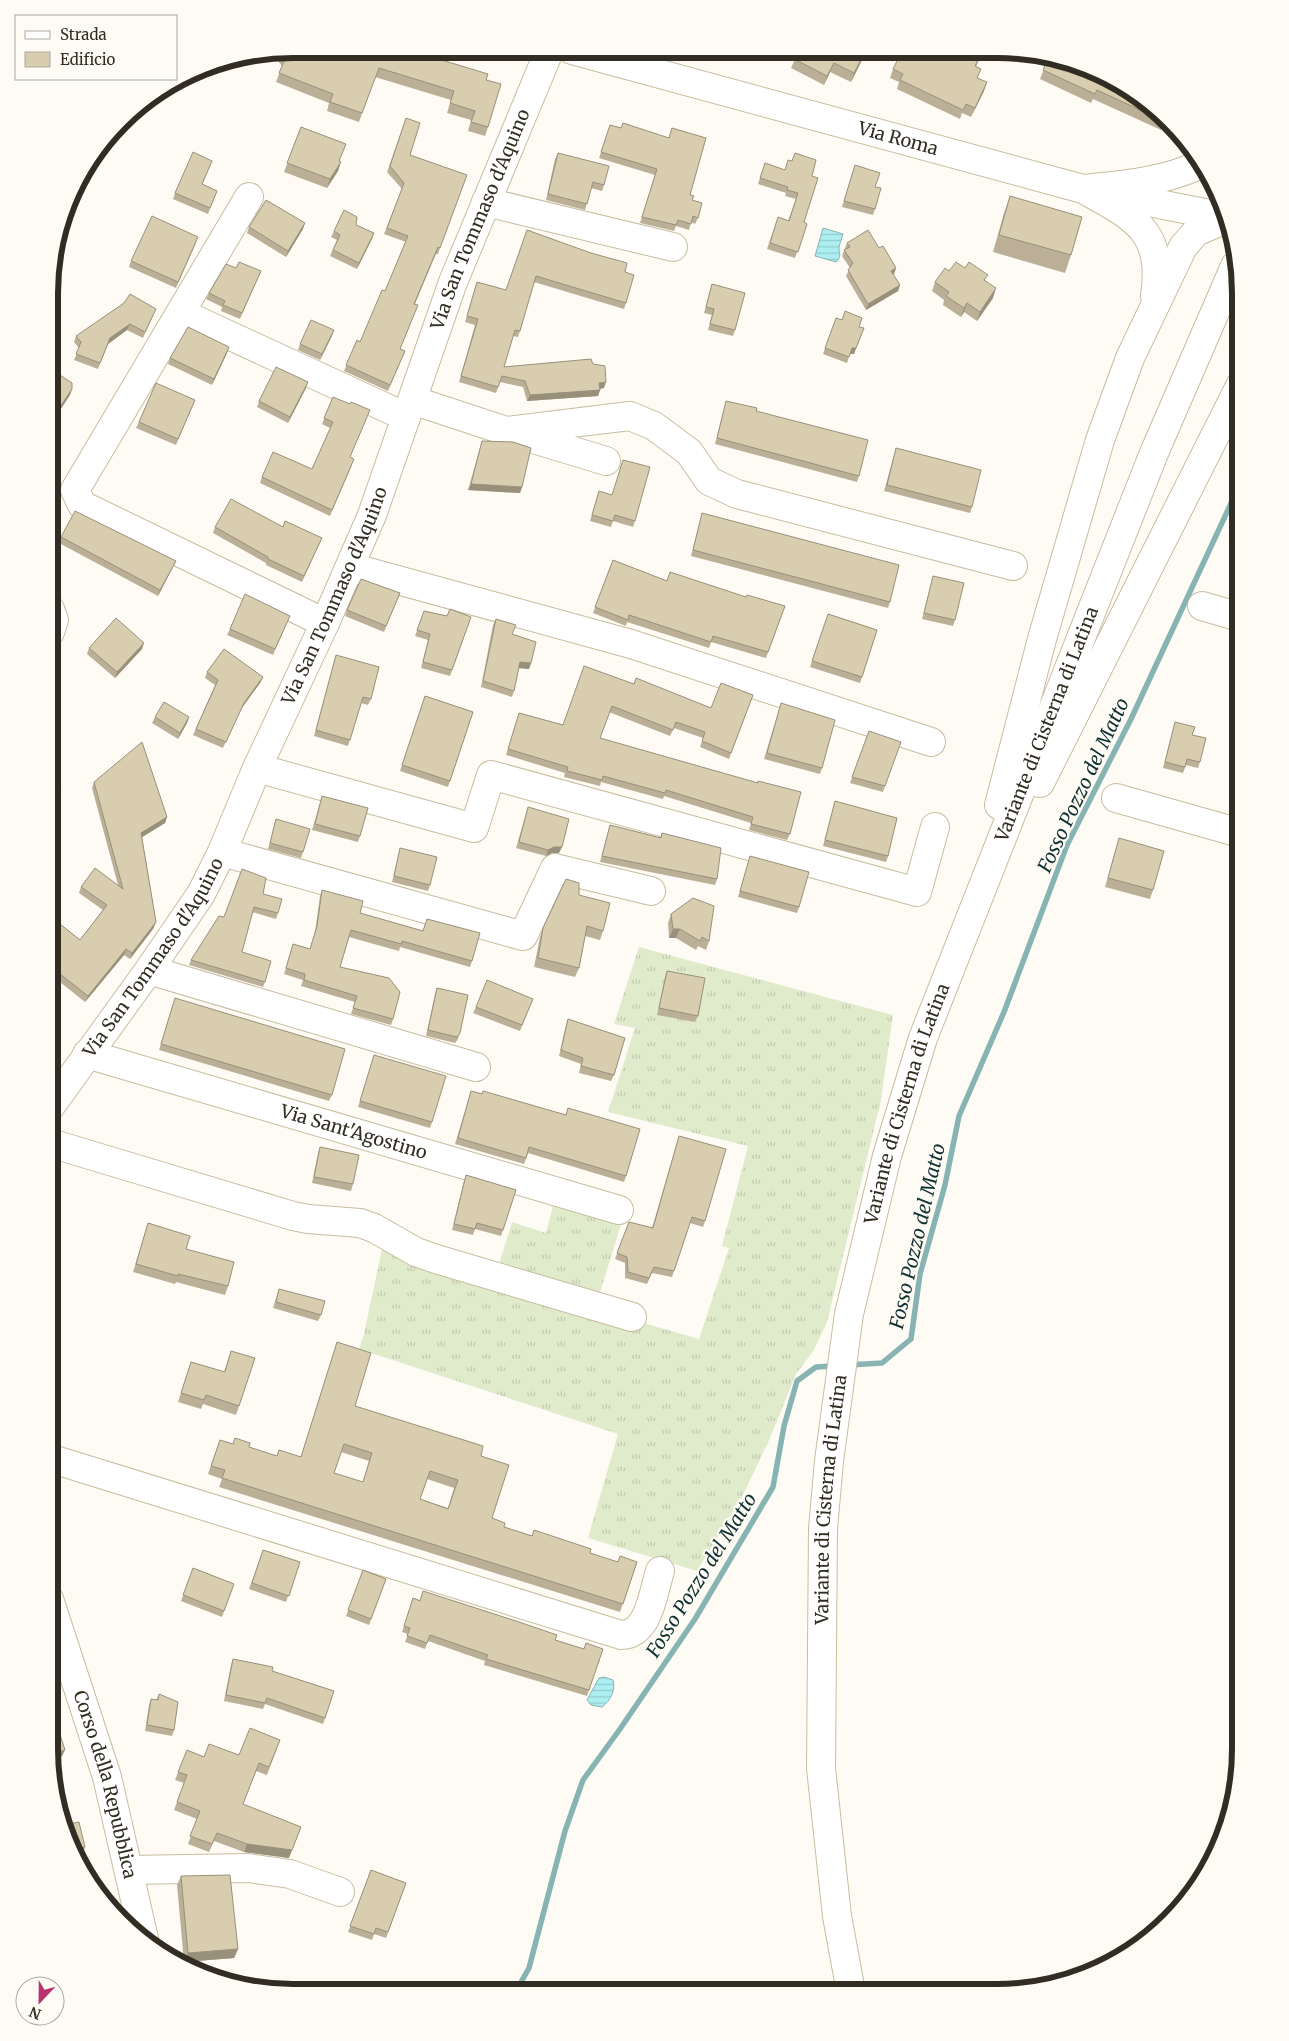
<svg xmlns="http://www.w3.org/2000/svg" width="1289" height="2041" font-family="Merriweather,serif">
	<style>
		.grass { fill: url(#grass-tufts) }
		.water { fill: url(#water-rules); stroke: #87b4b3 }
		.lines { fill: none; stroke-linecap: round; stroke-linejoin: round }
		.stream { stroke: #87b4b3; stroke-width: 5.5 }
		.minor-casing { stroke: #c8bd9f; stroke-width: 30 }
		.major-casing { stroke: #c8bd9f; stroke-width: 30 }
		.minor { stroke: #fff; stroke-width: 28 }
		.major { stroke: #fff; stroke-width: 28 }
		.wall { fill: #bbb097; fill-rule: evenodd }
		.shaded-wall { fill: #98907b }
		.building { fill: #d9cdb0; stroke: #98907b; fill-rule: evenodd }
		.labels { text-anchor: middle; stroke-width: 4.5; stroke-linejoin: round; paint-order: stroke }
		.street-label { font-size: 18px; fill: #322d22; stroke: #fefbf5 }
		.water-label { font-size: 19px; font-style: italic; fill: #0f3032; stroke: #fefbf5 }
		.rim { fill: none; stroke: #322d22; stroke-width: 6 }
	</style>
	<defs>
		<pattern id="grass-tufts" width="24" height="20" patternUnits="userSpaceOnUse" patternTransform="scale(1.25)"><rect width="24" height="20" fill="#e0ebcc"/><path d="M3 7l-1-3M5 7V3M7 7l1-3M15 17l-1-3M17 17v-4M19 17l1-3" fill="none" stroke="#c1caaf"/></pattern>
		<pattern id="water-rules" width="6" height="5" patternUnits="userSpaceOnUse" patternTransform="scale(1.25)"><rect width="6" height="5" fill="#aceef1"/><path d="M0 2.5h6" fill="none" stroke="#94ccce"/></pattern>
	</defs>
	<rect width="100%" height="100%" fill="#fefbf5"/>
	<path class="grass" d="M639,947L893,1015L881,1100L827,1322L814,1350L796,1374L771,1436L744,1493L697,1571L588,1538L618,1434L359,1349L364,1334L386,1230L497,1271L512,1222L546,1233L555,1198L623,1218L595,1309L699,1339L729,1248L722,1246L748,1146L608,1112L635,1028L614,1024Z"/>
	<path class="water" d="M823,228L843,234C842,237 840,243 839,247C839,254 842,256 836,262L815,256Z
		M604,1677L613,1680C616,1691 610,1701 602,1707L591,1705L587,1700L599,1678Z"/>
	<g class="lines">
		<path class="stream" d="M849,1365L882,1363L911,1339L920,1274L945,1185L959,1116L1004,1012L1067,845L1131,719L1240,484
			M516,1991L529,1968L565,1831L583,1780L620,1729L695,1619L773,1487L784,1426L797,1381L816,1367L835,1366"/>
		<defs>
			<g id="minor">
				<path id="s1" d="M572,50L1083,189L1225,217"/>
				<path d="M249,197L75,490L82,505L325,623"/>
				<path d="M486,202L673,247"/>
				<path d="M181,313L406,417"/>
				<path d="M412,400L506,431L630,416L654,426L689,452L709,481L737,494L1013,566"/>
				<path d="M517,434L606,461"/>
				<path d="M350,567L631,644L931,742"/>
				<path d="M1202,606L1240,617"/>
				<path d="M50,632L54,620L50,609"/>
				<path d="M257,768L474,828L491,775L917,892L935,827"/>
				<path d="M1116,798L1240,833"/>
				<path d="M222,852L523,936L555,868L651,891"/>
				<path d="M149,970L476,1067"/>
				<path id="s2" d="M87,1054L619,1210"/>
				<path id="s3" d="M50,1107L149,970L201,894L222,852L257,768L325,623L372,515L453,282L550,49"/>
				<path d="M50,1143L293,1216L308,1219L360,1223L374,1228L416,1252L436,1259L632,1317"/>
				<path d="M49,1458L621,1635C649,1635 653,1593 660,1571"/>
				<path id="s4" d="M49,1599L107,1777L145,1943"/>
				<path d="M129,1870L248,1868L290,1874L340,1892"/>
			</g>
			<g id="major">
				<path d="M1083,189C1133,217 1165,230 1155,296"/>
				<path d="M1083,189C1123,185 1164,182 1201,164"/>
				<path d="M1040,783L1240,386"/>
				<path d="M999,805L1042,639L1100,440L1130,358L1183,247L1196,232L1226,219"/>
				<path id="s5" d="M851,1992L837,1916L821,1768L823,1529L829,1461L849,1314L887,1156L923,1038L1154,453L1235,266"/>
			</g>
		</defs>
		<use href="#minor" class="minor-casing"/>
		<use href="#major" class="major-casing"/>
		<use href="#minor" class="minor"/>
		<use href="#major" class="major"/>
	</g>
	<path class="wall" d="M292,49L435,58L486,80L488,127L485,136L468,131L471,120L447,113L451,100L375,77L359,122L327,111L329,103L276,82L282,66L272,53Z
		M799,50H867L851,82L830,72L824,85L791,68Z
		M983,51L976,67L981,69L977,78L984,91L971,117L962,113L960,119L897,89L899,82L890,78L893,69Z
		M1049,56L1166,120L1161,130L1093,99L1091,103L1040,79Z
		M406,118L410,155L440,248L438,254H436L415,304L400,349L405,351L388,391L344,371L357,340L360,342L385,291L406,242L384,234L402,189L387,172Z
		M610,125L621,128L669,138L672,128L690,195L698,218L695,224L691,222L689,230L676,226L674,231L640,223L655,175L599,158Z
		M301,127L340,161L338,171L327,188L284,172Z
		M558,153L604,185L602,191L591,188L585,210L546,200L555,159Z
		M212,161L202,185L217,191L208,214L173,199L175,193Z
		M765,163L785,170L812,176L804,222L807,224L795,258L767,249L778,217L788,221L796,199L785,196L786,193L758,184Z
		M853,171L875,187V209L873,215L842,207Z
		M1010,196L1071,255L1065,273L993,252L1004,213Z
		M356,225L374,233L357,269L330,256L337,240L331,237L334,231Z
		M249,227L303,229L286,257L247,233Z
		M527,230L625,272L626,303L624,309L534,282L520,331L518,337L513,336L504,367L604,388L600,389L598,396L527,401L523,387L500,382L496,393L459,382L475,325L465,322L477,282L506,290Z
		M196,243L176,288L129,267L131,261Z
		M847,243L879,248L896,268L893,274L900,285L898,291L866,310L846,276L850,268L842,256Z
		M236,268L261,271L240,319L221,311L222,307L206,299L209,293Z
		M949,271L986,281L993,298L977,321L964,312L961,317L943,305L944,300L932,291L935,282Z
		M712,284L735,330L733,336L708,330L712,315L704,313Z
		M156,309L143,338L127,330L108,344L98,369L74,360L79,348L74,342L76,336Z
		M859,327L854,354H850L847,363L823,354L825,348Z
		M334,330L320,360L298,350L300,344Z
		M227,353L212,385L168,364L170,358Z
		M51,369L72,389L70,395L52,422L51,421Z
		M306,388L288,423L257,407L259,401Z
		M333,397L352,465L330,516L260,483L262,477L312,469L330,428L322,424Z
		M195,400L176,445L136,428L139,422Z
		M726,401L756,411L859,476L857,482L715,444Z
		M482,441L522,487L520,493L468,490Z
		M896,448L972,507L970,513L884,491Z
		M599,491L635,521L633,527L613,521L611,527L590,521Z
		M702,513L890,602L888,608L691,556Z
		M215,527H283L322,538L302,582L266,565V563L213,533Z
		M61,537L173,567L158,596L59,543Z
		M613,560L667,581L746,597L785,606L766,658L711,642L709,648L627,622L626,626L593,613Z
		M933,576L955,620L953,626L922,619Z
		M400,593L384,632L345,616L347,610Z
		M424,611L447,616L471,617L450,676L421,668L428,640L415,636Z
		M828,614L877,630L860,683L810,667Z
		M290,616L273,655L227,635L230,629Z
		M496,619L512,634L531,663L529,669L519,668L514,691L512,697L481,687L493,625Z
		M89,648L142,649L115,678L87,654Z
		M336,655L371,699L368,705L361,703L348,746L314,736Z
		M207,672L263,677L260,683L241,709L223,748L193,735L215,685L205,678Z
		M634,684L711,708L753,695L729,759L700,747L703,738L674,728L670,736L609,712L600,738L790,834L787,840L749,830L751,823L664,796L663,799L601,782L600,786L564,777L565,773L506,755L519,713L563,725Z
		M425,696L473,712L448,787L400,771Z
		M781,703L822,768L820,774L764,759Z
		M155,717H189L187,723L178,739L152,723Z
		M1175,722L1192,735L1200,762L1198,768L1186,765L1183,773L1163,768Z
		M869,731L885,786L883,792L850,783Z
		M1240,775V796L1235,794Z
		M94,782L167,817L165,823L142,837L156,922L153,929L130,959L124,955L85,1002L50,974V916L80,940L103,910L79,893L81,887L118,885L92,788Z
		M322,796L360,836L358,842L312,830Z
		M835,801L888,856L886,862L823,846Z
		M528,807L559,853H552L546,856L516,848Z
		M276,819L303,852L301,858L268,849Z
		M610,825L660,838L662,833L717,879L715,885L600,862Z
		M1119,838L1153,890L1150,899L1105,887Z
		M400,848L430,885L428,891L392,882Z
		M750,856L799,907L797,913L738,897Z
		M322,890L360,913L423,931L427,919L472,961L470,967L400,947L399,951L349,937L340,967L393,1019L391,1025L351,1014L355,1002L301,986L303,980L284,974L293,944L310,949L315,932L320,896Z
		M263,894L278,913L276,919L252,912L242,952L265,982L263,987L189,965L191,960L224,917Z
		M579,895L603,931L600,940L585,936L579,968L575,977L534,967L540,937L543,928Z
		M671,914L709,941L706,950L698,946L696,950L676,938H669L668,923Z
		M667,971L698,1016L695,1022L657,1015L665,977Z
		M437,988L468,995L458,1039L455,1043L426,1036L435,994Z
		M175,998L332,1095L329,1101L159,1050Z
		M533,999L520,1031L473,1013L476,1007Z
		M568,1019L614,1075L611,1081L579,1073L581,1064L559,1056L566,1025Z
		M374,1055L432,1122L430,1128L358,1107Z
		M471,1091L566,1115L568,1108L626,1176L624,1182L528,1153L524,1164L455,1144Z
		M679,1136L705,1221L703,1227L690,1223L672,1277L652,1273L647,1284L625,1278V1263L615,1259L629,1222L652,1228Z
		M320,1147L353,1184L351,1191L312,1183L318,1153Z
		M466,1175L516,1190L501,1236L475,1229L473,1235L452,1230L464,1181Z
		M148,1223L228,1286L225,1295L176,1282L175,1284L133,1272Z
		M279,1289L321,1315L318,1321L273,1308Z
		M337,1342L355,1406L481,1456L492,1518L504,1527L618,1562H637L620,1612L219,1487L222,1479L208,1474L220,1440L232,1444L249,1447L277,1456L301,1457ZM341,1452L369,1461L363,1482L334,1473ZM427,1479L454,1488L448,1508L420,1499Z
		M231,1351L239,1406L236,1415L203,1404L201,1409L178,1402L191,1362L224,1372Z
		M263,1550L300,1562L286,1602L249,1589Z
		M193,1568L234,1584L222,1617L181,1601Z
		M363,1570L386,1579L369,1625L346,1616Z
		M413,1598L555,1640L584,1649H603L587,1696L484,1665L485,1661L428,1641L425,1649L405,1642L408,1634L402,1632Z
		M233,1659L272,1671L334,1691L323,1724L265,1704L263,1709L224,1701L231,1665Z
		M159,1694L174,1730L172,1736L145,1731L149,1705L151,1699L156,1700Z
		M280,1740L267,1775L256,1771L243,1804L289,1858L244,1852L214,1841L209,1852L188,1844L197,1819L174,1810L184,1783L175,1780L187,1750L204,1757L239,1755Z
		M371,1870L406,1883L386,1938L374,1934L372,1940L348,1932Z
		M181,1876L238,1949L234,1958L184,1962L177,1885Z"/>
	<path class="shaded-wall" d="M866,50H867L851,82L854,73Z
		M834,63L830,72L824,85L827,76Z
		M987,82L984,91L971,117L975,108Z
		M341,162L338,171L327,188L330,179Z
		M305,223L303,229L286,257L288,251Z
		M374,233L372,239L357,269L359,263Z
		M896,268L894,274L889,277L891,271Z
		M900,285L898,291L866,310L868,304Z
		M996,288L993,298L977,321L980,312Z
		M967,303L964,312L961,317L964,308Z
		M130,324L127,330L108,344L98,369L110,338Z
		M864,328L854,354H850L852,348Z
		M334,330L332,336L320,360L322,354Z
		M229,347L227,353L212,385L214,379Z
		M308,382L306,388L288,423L290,417Z
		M606,382L604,388L597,389L599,383Z
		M72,389L70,395L52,422L54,416Z
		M600,390L598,396L527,401L530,395Z
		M471,484L522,487L520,493L468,490Z
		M176,561L173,567L158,596L160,590Z
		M144,643L142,649L115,678L117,672Z
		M520,662L531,663L529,669L518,668Z
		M263,677L260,683L241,709L223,748L244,703Z
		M189,717L187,723L178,739L180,733Z
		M61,789L57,798L50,809V805Z
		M167,817L165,823L139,839L141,833Z
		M554,847H562L559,853H552L546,856L548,850Z
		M156,922L153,929L130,959L132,953Z
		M673,929H680L676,938H669Z
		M126,949L124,955L85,1002L88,996Z
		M65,1750L62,1756L51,1760L50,1754Z
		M301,1827L289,1858L244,1852L247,1844Z
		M85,1847L82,1855L76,1856L72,1850Z
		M238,1949L234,1958L184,1962L188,1953Z"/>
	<path class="building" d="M292,49H430L437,51L435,58L488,74L486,80L501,84L488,127L471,122L475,111L450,103L454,91L379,68L362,113L330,102L333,94L279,73L286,57L281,51Z
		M799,50H866L854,73L834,63L827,76L794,59Z
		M902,51H982L975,66L981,69L977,78L987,82L975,108L966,104L963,110L900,80L903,74L893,69Z
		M1049,56L1090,67L1145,99L1165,119L1164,121L1097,90L1095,94L1043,70Z
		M406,118L420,123L410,155L467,175L440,248L438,247L414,304L418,305L400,349L405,351L390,385L346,365L357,340L360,342L382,290L385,291L408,236L387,228L404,183L390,166Z
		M623,123L669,138L672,128L706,138L690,195L694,196L692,200L702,203L698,218L693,216L691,224L678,220L676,225L642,217L657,169L601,152L610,125L621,128Z
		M301,127L346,144L339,161L341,162L330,179L287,163Z
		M193,152L212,161L202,184L217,191L210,208L175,193Z
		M558,153L609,166L604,185L593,182L587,204L548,194Z
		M795,153L816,160L812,176L818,178L804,222L807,224L798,252L770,243L778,217L789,221L798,193L787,190L788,187L760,178L765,163L785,170L788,160L792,161Z
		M855,165L880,173L875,187L881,188L875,209L844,201Z
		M1010,196L1082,217L1071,255L999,235Z
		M266,200L305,223L288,251L249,227Z
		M344,210L357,217L356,225L374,233L359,263L333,250L340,235L334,231Z
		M152,216L198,237L178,282L131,261Z
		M527,230L591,253L627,263L625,272L634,275L626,303L536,276L520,331L515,330L504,367L591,359L593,364L605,366L606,382L599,383L600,390L530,395L525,381L502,376L498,387L461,376L478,319L467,316L477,282L506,290Z
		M868,230L879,248L883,246L896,268L891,271L900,285L868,304L848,270L853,263L844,250L850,247L847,243Z
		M239,262L261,271L242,313L223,305L225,301L209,293L226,264L236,268Z
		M956,262L965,268L969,262L988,275L984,280L996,288L980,312L967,303L964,308L946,296L949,292L935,282L945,268L949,271Z
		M712,284L745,293L735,330L710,324L714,309L706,307Z
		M130,294L156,309L145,332L130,324L110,338L100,363L76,354L81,342L76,336L124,303Z
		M845,311L862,318L859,327L864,328L856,348H852L849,357L825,348L836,318L842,320Z
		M311,320L334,330L322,354L300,344Z
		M188,327L229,347L214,379L170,358Z
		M276,367L308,382L290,417L259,401Z
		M51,369L72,383V389L54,416L51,414Z
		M156,383L195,400L178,439L139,422Z
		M333,397L350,404L351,402L370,410L350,457L354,459L332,510L262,477L273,452L312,469L333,422L324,418Z
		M726,401L757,408L756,411L868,440L859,476L717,438Z
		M482,441L513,442L531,448L522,487L471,484Z
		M896,448L981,470L972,507L887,485Z
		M623,460L650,467L635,521L615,515L613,521L592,515L599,491L612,495Z
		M231,499L283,527L285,521L322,538L304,576L268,559V557L215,527Z
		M75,511L176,561L160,590L61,537Z
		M702,513L899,565L890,602L693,550Z
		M613,560L667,581L670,572L746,597L747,595L785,606L768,652L713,636L711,642L629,615L628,620L595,607Z
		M933,576L964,583L955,620L924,613Z
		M361,579L400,593L386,626L347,610Z
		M245,594L290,616L275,649L230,629Z
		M450,609L471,617L452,670L423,662L430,634L417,630L424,611L447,616Z
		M828,614L877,630L862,677L812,661Z
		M116,618L144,643L117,672L89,648Z
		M496,619L516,625L512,634L536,642L531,663L520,662L514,691L483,681Z
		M224,649L263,677L244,703L226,742L196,729L218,680L207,672Z
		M336,655L379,667L371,699L363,697L350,740L316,730Z
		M584,666L634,684L636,678L711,708L721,683L753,695L731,753L702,741L705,732L676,722L673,730L612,706L600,738L758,783V781L801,792L790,834L751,824L753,817L666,790L665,793L603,776L602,780L567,771L568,767L508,749L519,713L563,725Z
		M425,696L473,712L450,781L402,765Z
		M164,702L189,717L180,733L155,717Z
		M781,703L835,720L822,768L767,753Z
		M1175,722L1195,727L1192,735L1206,738L1200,762L1187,759L1185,767L1165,762Z
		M869,731L901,742L885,786L852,777Z
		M142,742L167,817L141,833L156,922L132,953L126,949L88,996L50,966V916L80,940L107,905L81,887L95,868L123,889L94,782Z
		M50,778L61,789L50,805Z
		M1240,778V786L1238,785Z
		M322,796L368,808L360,836L315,824Z
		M835,801L897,818L888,856L825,840Z
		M528,807L569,819L562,847H554L548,850L519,842Z
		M276,819L310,829L303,852L270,843Z
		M610,825L661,838L662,833L721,848L717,879L602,856Z
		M1119,838L1164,851L1153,890L1108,878Z
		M400,848L437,857L430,885L394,876Z
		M750,856L809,872L799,907L740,891Z
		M242,869L266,878L263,894L282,899L278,913L254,907L242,952L271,961L265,982L191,960L219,916L224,917Z
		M566,879L579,883V895L610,903L603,931L587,926L579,968L538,958L543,928Z
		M322,890L363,901L360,913L423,931L427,919L480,933L472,961L402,941L401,944L351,930L340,967L389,978L400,992L393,1019L353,1008L357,996L304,980L305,974L286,968L293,944L310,949L317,926Z
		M693,898L714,906L709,941L702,937L700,941L680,929H673L671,914Z
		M667,971L705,978L698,1016L659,1008Z
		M487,980L533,999L522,1025L476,1007Z
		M437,988L468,995L460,1033L457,1037L428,1030Z
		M175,998L345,1049L332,1095L161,1044Z
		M568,1019L625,1038L614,1075L581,1066L583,1058L561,1050Z
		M374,1055L446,1076L432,1122L360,1101Z
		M471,1091L482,1094L483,1091L566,1115L568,1108L640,1129L626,1176L529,1147L526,1158L458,1138Z
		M679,1136L726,1149L705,1221L692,1217L674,1271L654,1267L649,1278L628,1272L627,1257L617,1253L629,1222L653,1228Z
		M320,1147L359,1155L353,1184L314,1177Z
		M466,1175L516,1190L503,1230L477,1223L475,1229L454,1224Z
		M50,1202L58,1205L49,1238Z
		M148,1223L190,1236L186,1249L234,1262L228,1286L178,1274V1276L136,1264Z
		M279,1289L325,1301L321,1315L276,1302Z
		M337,1342L371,1353L355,1406L483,1446L481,1456L509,1465L492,1518L505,1523L504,1527L532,1536L534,1530L591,1549L590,1553L618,1562L620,1556L637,1562L623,1604L222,1478L225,1470L211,1466L220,1440L233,1444L235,1438L250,1443L249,1447L277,1456L279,1450L301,1457ZM344,1444L372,1453L363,1482L334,1473ZM430,1471L458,1480L448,1509L420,1499Z
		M231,1351L255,1358L239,1406L206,1395L204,1400L181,1393L191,1362L225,1372Z
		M263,1550L300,1562L289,1596L252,1583Z
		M193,1568L234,1584L224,1611L183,1595Z
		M363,1570L386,1579L371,1619L348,1610Z
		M423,1591L519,1622L557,1635L555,1640L584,1649L586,1643L603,1649L589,1690L486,1659L488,1655L430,1635L427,1643L407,1636L410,1628L404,1626L413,1598L420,1601Z
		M233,1659L273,1667L272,1671L334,1691L325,1718L267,1698L265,1703L226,1695Z
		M159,1694L178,1702L174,1730L147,1725L151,1699L158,1700Z
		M55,1719L65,1750L50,1754L49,1749V1721Z
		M250,1728L280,1740L269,1767L259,1763L243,1804L301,1827L292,1850L247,1844L217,1833L212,1844L190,1836L200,1811L177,1802L187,1775L178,1772L187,1750L204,1757L209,1744L239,1755Z
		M79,1822L85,1847L72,1850L67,1842L64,1825Z
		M371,1870L406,1883L388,1932L376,1928L374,1934L350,1926Z
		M230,1875L238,1949L188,1953L181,1876Z"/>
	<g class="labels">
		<g class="street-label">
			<text dy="6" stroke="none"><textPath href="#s1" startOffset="338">Via Roma</textPath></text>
			<text dy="6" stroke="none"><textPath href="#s3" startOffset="992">Via San Tommaso d'Aquino</textPath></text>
			<text dy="6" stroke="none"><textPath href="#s3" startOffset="588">Via San Tommaso d'Aquino</textPath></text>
			<text dy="6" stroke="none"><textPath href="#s5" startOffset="1305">Variante di Cisterna di Latina</textPath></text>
			<text dy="6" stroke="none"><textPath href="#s3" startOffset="182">Via San Tommaso d'Aquino</textPath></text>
			<text dy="6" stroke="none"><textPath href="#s5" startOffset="900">Variante di Cisterna di Latina</textPath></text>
			<text dy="6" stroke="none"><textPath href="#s2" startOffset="278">Via Sant'Agostino</textPath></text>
			<text dy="6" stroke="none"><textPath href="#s5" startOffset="495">Variante di Cisterna di Latina</textPath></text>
			<text dy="6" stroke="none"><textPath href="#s4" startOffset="194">Corso della Repubblica</textPath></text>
		</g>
		<g class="water-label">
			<text transform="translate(1083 785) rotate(-65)" y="7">Fosso Pozzo del Matto</text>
			<text transform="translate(917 1236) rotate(-77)" y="7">Fosso Pozzo del Matto</text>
			<text transform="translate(701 1575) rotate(-58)" y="7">Fosso Pozzo del Matto</text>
		</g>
	</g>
	<path d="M0 0H1289V2041H0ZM293 58H997A235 235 0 0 1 1232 293V1749A235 235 0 0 1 997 1984H293A235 235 0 0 1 58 1749V293A235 235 0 0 1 293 58Z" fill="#fefbf5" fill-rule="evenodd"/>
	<path class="rim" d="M293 58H997A235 235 0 0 1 1232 293V1749A235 235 0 0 1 997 1984H293A235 235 0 0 1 58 1749V293A235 235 0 0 1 293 58Z"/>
	<rect x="15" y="15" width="162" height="65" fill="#fefbf5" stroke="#aca9a1"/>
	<rect x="25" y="31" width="25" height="8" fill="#ffffff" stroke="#aca9a1"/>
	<text x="60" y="40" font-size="15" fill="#322d22">Strada</text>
	<rect x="25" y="52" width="25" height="15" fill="#d9cdb0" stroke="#aca9a1"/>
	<text x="60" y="65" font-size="15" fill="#322d22">Edificio</text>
	<g transform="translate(40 2001) rotate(202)"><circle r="24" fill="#fefbf5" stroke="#aca9a1"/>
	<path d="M0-4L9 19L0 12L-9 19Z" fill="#b93170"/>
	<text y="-8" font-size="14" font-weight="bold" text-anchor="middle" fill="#322d22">N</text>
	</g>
</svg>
